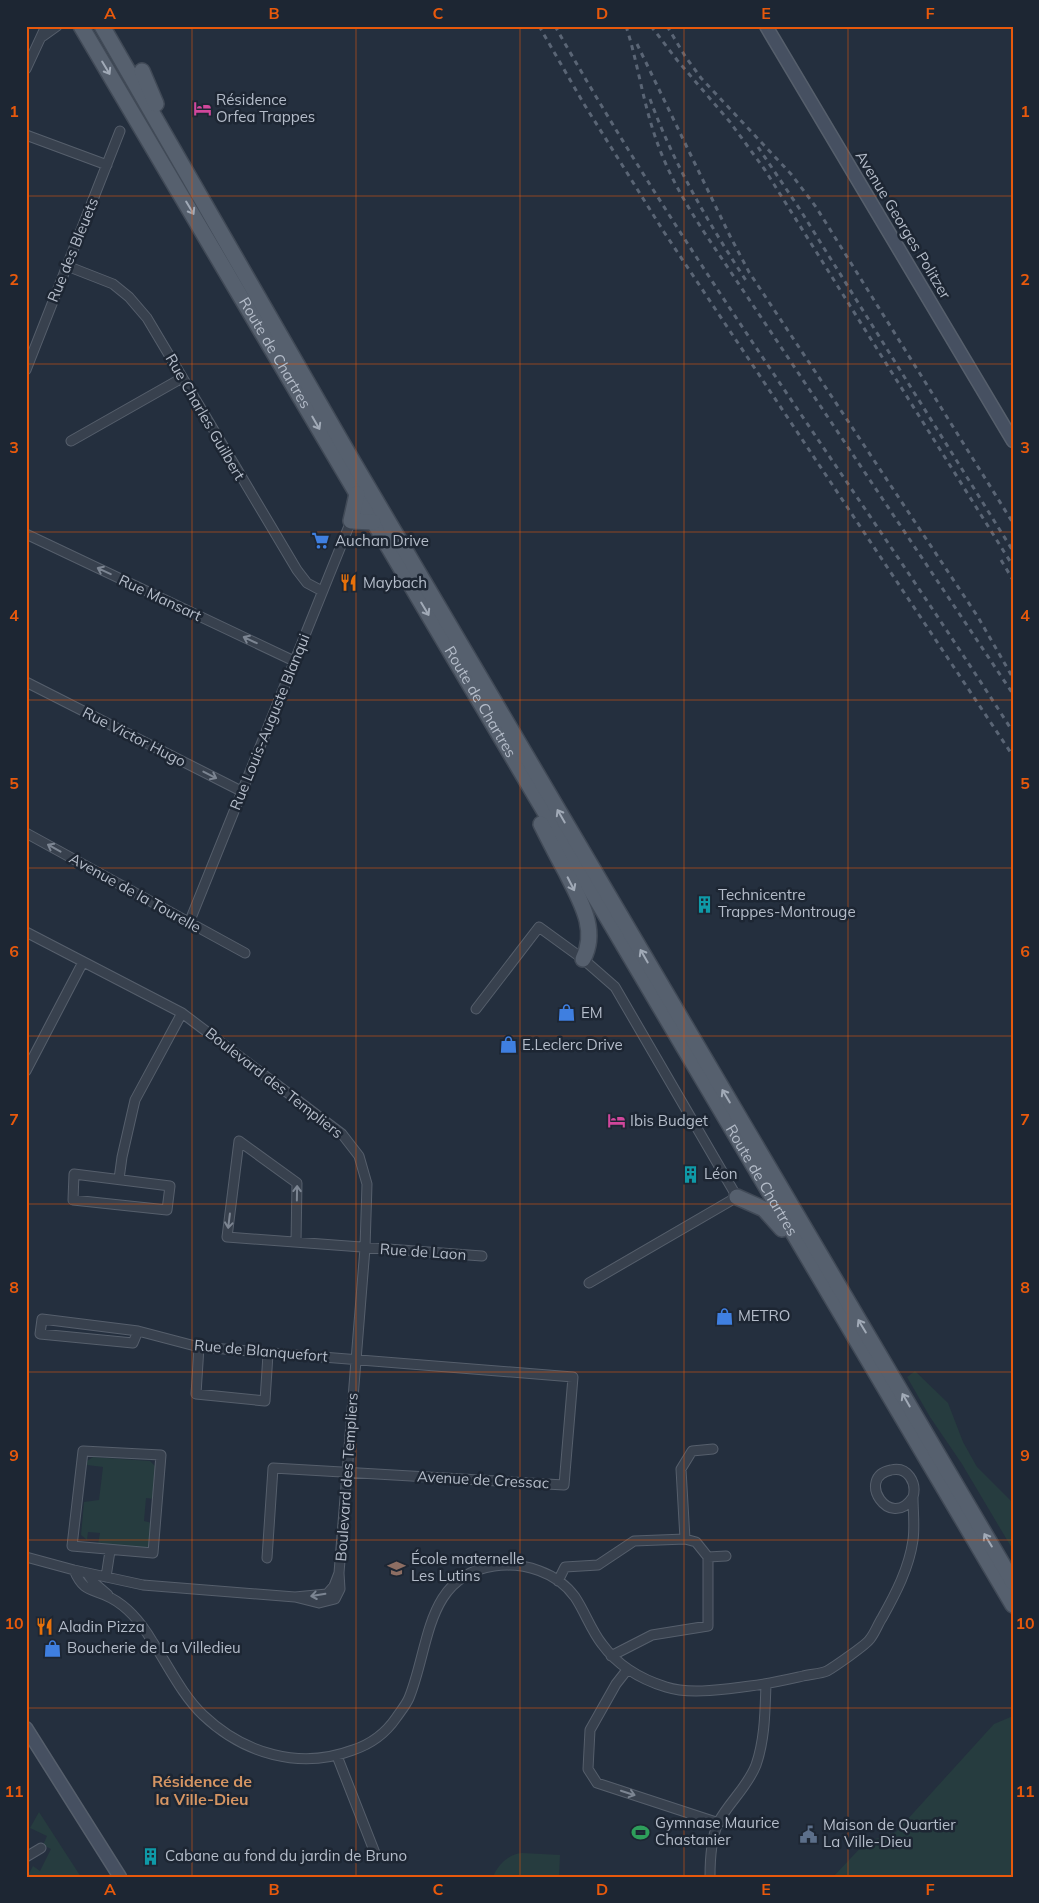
<svg xmlns="http://www.w3.org/2000/svg" width="1039" height="1903" font-family="Mulish,sans-serif">
	<style>
		.green { fill: #263c3f }
		.lines { fill: none; stroke-linecap: round; stroke-linejoin: round }
		.street-casing { stroke: #565f6c; stroke-width: 11 }
		.secondary-casing { stroke: #565f6c; stroke-width: 15 }
		.primary-casing { stroke: #414a57; stroke-width: 18 }
		.street { stroke: #38414e; stroke-width: 9 }
		.secondary { stroke: #465061; stroke-width: 12 }
		.primary { stroke: #56606e; stroke-width: 15 }
		.rail { stroke: #5a6575; stroke-width: 3; stroke-dasharray: 5 5; stroke-linecap: butt }
		.oneway { stroke: #a1aab7 }
		.oneway2 { stroke: #7c8592 }
		.grid { fill: none; stroke: #e8590c; stroke-width: 1; stroke-opacity: 0.55 }
		.labels { text-anchor: middle; stroke-width: 5; stroke-linejoin: round; paint-order: stroke }
		.poi-label { font-size: 15px; fill: #b4bcc9; stroke: #1d2633; text-anchor: start }
		.street-label { font-size: 15px; fill: #b4bcc9; stroke: #1d2633 }
		.neighbourhood-label { font-size: 16px; font-weight: bold; fill: #d59563; stroke: #1d2633 }
		.neatline { fill: none; stroke: #e8590c; stroke-width: 2 }
		.grid-label { font-size: 16px; text-anchor: middle; font-weight: bold; fill: #e8590c }
	</style>
	<rect width="100%" height="100%" fill="#242f3e"/>
	<path class="green" d="M915,1371L948,1403L963,1442L977,1467L1013,1503V1550L962,1464L930,1417L907,1377Z
		M93,1457L150,1461L157,1468L155,1499L146,1498L144,1521L152,1523L150,1545L147,1549L98,1544L100,1533L88,1532L87,1540L81,1535L84,1502L99,1500L103,1467L87,1465V1461Z
		M1013,1716V1877H833L866,1842L896,1832L994,1724Z
		M39,1812L81,1877H27L33,1866L40,1871L51,1849L43,1845L47,1836L30,1828Z
		M522,1853L560,1855L559,1877H493C498,1864 509,1854 522,1853Z"/>
	<g class="lines">
		<defs>
			<path id="street" d="M43,36L57,26
				M26,69L46,26
				M26,135L107,165
				M67,266L113,284L129,297L147,318L297,570L307,583L322,591
				M26,370L120,131
				M71,441L182,378
				M26,534L294,661
				M26,682L243,792
				M26,833L245,953
				M189,923L351,521
				M26,932L182,1013L342,1134L359,1156L367,1184L365,1248L339,1573
				M476,1009L539,927L583,959L615,987L737,1197L589,1283
				M26,1071L83,962
				M74,1174L170,1186L167,1210L73,1200Z
				M119,1179L122,1157L135,1100L182,1013
				M296,1242L297,1183L239,1141L227,1237L482,1256
				M138,1331L133,1343L40,1334L42,1319L138,1331L199,1347L573,1377L564,1485L273,1468L267,1558
				M199,1347L196,1394L265,1401L268,1354
				M83,1451L161,1455L153,1553L72,1546Z
				M685,1539L696,1542L708,1557
				M26,1557L74,1570L143,1585L295,1597L327,1594L334,1586L339,1573L340,1589L335,1599L319,1603L295,1597
				M74,1570C84,1594 93,1588 111,1598C128,1607 142,1624 152,1641C168,1665 182,1695 203,1715C244,1754 300,1770 353,1750C371,1744 385,1734 396,1718C400,1712 406,1705 409,1698C430,1647 425,1576 494,1566C524,1562 557,1572 575,1597C585,1612 591,1630 602,1644C618,1666 640,1679 666,1687C690,1695 725,1689 750,1686C768,1684 785,1680 803,1676C810,1674 820,1674 827,1671C834,1667 866,1645 870,1639C875,1633 878,1624 882,1618C896,1593 909,1568 913,1540C915,1526 913,1511 913,1497C917,1483 908,1466 891,1470C855,1477 890,1532 913,1497
				M87,1573L93,1582L108,1595
				M106,1577L110,1551
				M558,1581L565,1567L598,1565L634,1541L685,1539L681,1469L692,1451L713,1449
				M611,1656L652,1635L708,1626V1557L726,1556
				M627,1670L616,1684L590,1730L588,1769L597,1783L719,1823
				M337,1756L375,1853
				M26,1857L41,1848
				M710,1877C710,1860 711,1839 718,1823C728,1803 747,1788 756,1765C765,1739 765,1711 766,1684"/>
			<path id="secondary" d="M766,26L1013,441
				M26,1728L120,1877"/>
			<g id="primary">
				<path id="s1" d="M81,26C394,551 700,1080 1013,1605"/>
				<path d="M102,26L349,455L1013,1582"/>
				<path d="M142,71L156,104"/>
				<path d="M357,494L351,521L373,522"/>
				<path d="M541,824C549,840 557,856 566,872C579,899 599,929 583,959"/>
				<path d="M737,1197L764,1209L782,1229"/>
			</g>
		</defs>
		<use href="#street" class="street-casing"/>
		<use href="#secondary" class="secondary-casing"/>
		<use href="#primary" class="primary-casing"/>
		<use href="#street" class="street"/>
		<use href="#secondary" class="secondary"/>
		<use href="#primary" class="primary"/>
		<path class="rail" d="M539,26L584,104L664,232L1013,756
			M555,26C693,270 862,496 1013,732
			M626,26C637,60 642,96 653,130C664,166 683,200 704,232L1013,694
			M651,26L677,60L730,122L765,170L1013,566
			M667,26L685,56L701,78L791,174L816,207L1013,523
			M637,44L730,236L749,272L978,617L1013,678
			M650,99C674,165 709,224 747,282
			M758,147L799,208L1013,551
			M1001,560L1013,580"/>
	</g>
	<defs><path id="oneway-shaft" d="M-6 0H5M1.5-3L5.5 0L1.5 3" fill="none" stroke-width="1.6" stroke-linecap="round" stroke-linejoin="round" transform="scale(1.25)"/></defs>
	<g class="oneway">
		<use href="#oneway-shaft" transform="translate(106 68) rotate(59)"/>
		<use href="#oneway-shaft" transform="translate(190 208) rotate(59)"/>
		<use href="#oneway-shaft" transform="translate(316 423) rotate(60)"/>
		<use href="#oneway-shaft" transform="translate(425 609) rotate(59)"/>
		<use href="#oneway-shaft" transform="translate(561 816) rotate(-120)"/>
		<use href="#oneway-shaft" transform="translate(571 884) rotate(63)"/>
		<use href="#oneway-shaft" transform="translate(644 956) rotate(-120)"/>
		<use href="#oneway-shaft" transform="translate(726 1096) rotate(-121)"/>
		<use href="#oneway-shaft" transform="translate(862 1326) rotate(-121)"/>
		<use href="#oneway-shaft" transform="translate(906 1400) rotate(-120)"/>
		<use href="#oneway-shaft" transform="translate(988 1540) rotate(-121)"/>
	</g>
	<g class="oneway2">
		<use href="#oneway-shaft" transform="translate(104 571) rotate(-155)"/>
		<use href="#oneway-shaft" transform="translate(250 640) rotate(-155)"/>
		<use href="#oneway-shaft" transform="translate(210 775) rotate(27)"/>
		<use href="#oneway-shaft" transform="translate(54 848) rotate(-151)"/>
		<use href="#oneway-shaft" transform="translate(297 1193) rotate(-89)"/>
		<use href="#oneway-shaft" transform="translate(229 1221) rotate(97)"/>
		<use href="#oneway-shaft" transform="translate(318 1595) rotate(171)"/>
		<use href="#oneway-shaft" transform="translate(628 1793) rotate(18)"/>
	</g>
	<path class="grid" d="M192,26V1877M356,26V1877M520,26V1877M684,26V1877M848,26V1877M26,196H1013M26,364H1013M26,532H1013M26,700H1013M26,868H1013M26,1036H1013M26,1204H1013M26,1372H1013M26,1540H1013M26,1708H1013"/>
	<defs>
		<symbol id="hotel-bare" viewBox="-9 -9 18 18"><path d="M-6-4.5h1.5V1H6V5H4.5V3h-9V5H-6ZM-4 0a1.8 1.8 0 1 1 3.6 0ZM.5 0V-2.5h3Q6-2.5 6 0Z" fill="#d1479c" stroke="#1d2633" stroke-width="2.5" paint-order="stroke"/></symbol>
		<symbol id="supermarket-bare" viewBox="-9 -9 18 18"><path d="M-6-5.5h2.5l.6 2H6L4.5 2H-2.5L-4.4-4H-6ZM-1.5 3.2a1.3 1.3 0 1 0 .1 0ZM3 3.2a1.3 1.3 0 1 0 .1 0Z" fill="#3f7fe0" stroke="#1d2633" stroke-width="2.5" paint-order="stroke"/></symbol>
		<symbol id="restaurant-bare" viewBox="-9 -9 18 18"><path d="M-5-6h1v4h1v-4h1v4h1v-4h1v5L-1.5 .5V6h-2V.5L-5-1ZM5-6V6H3V1.5H1.5Q1.5-4 5-6Z" fill="#e8710a" stroke="#1d2633" stroke-width="2.5" paint-order="stroke"/></symbol>
		<symbol id="building-bare" viewBox="-9 -9 18 18"><path d="M-4-6H4V6H1V3H-1V6H-4ZM-2.5-4.3h1.7v1.8h-1.7ZM.8-4.3h1.7v1.8H.8ZM-2.5-1h1.7V.8h-1.7ZM.8-1h1.7V.8H.8Z" fill="#0f9aa8" stroke="#1d2633" stroke-width="2.5" paint-order="stroke"/></symbol>
		<symbol id="shop-bare" viewBox="-9 -9 18 18"><path d="M-5-2.5h2.3a2.7 3.5 0 0 1 5.4 0H5L5.5 6h-11ZM-1.5-2.5h3a1.5 2.3 0 0 0-3 0Z" fill="#3f7fe0" stroke="#1d2633" stroke-width="2.5" paint-order="stroke"/></symbol>
		<symbol id="school-bare" viewBox="-9 -9 18 18"><path d="M0-5L7-2L0 1L-7-2ZM-4 1L0 2.5L4 1V4Q0 6-4 4Z" fill="#8d6e63" stroke="#1d2633" stroke-width="2.5" paint-order="stroke"/></symbol>
		<symbol id="stadium-bare" viewBox="-9 -9 18 18"><path d="M0-5a6.5 5 0 1 0 0 10a6.5 5 0 1 0 0-10ZM-3.5-1.8h7v3.6h-7Z" fill="#2e9e5b" stroke="#1d2633" stroke-width="2.5" paint-order="stroke"/></symbol>
		<symbol id="civic-bare" viewBox="-9 -9 18 18"><path d="M-.6-6.5H3V-4.5H.6V-3L4-1V1h2V6H-6V1h2V-1L-.6-3ZM-1.2 2.5V6h2.4V2.5Z" fill="#5c6f8a" stroke="#1d2633" stroke-width="2.5" paint-order="stroke"/></symbol>
	</defs>
	<g fill-rule="evenodd">
		<use href="#hotel-bare" x="190" y="96" width="25" height="25"/>
		<use href="#supermarket-bare" x="308" y="528" width="25" height="25"/>
		<use href="#restaurant-bare" x="336" y="570" width="25" height="25"/>
		<use href="#building-bare" x="692" y="892" width="25" height="25"/>
		<use href="#shop-bare" x="554" y="1000" width="25" height="25"/>
		<use href="#shop-bare" x="496" y="1032" width="25" height="25"/>
		<use href="#hotel-bare" x="604" y="1108" width="25" height="25"/>
		<use href="#building-bare" x="678" y="1162" width="25" height="25"/>
		<use href="#shop-bare" x="712" y="1304" width="25" height="25"/>
		<use href="#school-bare" x="384" y="1556" width="25" height="25"/>
		<use href="#restaurant-bare" x="32" y="1614" width="25" height="25"/>
		<use href="#shop-bare" x="40" y="1636" width="25" height="25"/>
		<use href="#stadium-bare" x="628" y="1820" width="25" height="25"/>
		<use href="#civic-bare" x="796" y="1822" width="25" height="25"/>
		<use href="#building-bare" x="138" y="1844" width="25" height="25"/>
	</g>
	<g class="labels">
		<g class="poi-label">
			<text x="216" y="105">Résidence<tspan x="216" dy="17">Orfea Trappes</tspan></text>
			<text x="335" y="546">Auchan Drive</text>
			<text x="363" y="588">Maybach</text>
			<text x="718" y="900">Technicentre<tspan x="718" dy="17">Trappes-Montrouge</tspan></text>
			<text x="581" y="1018">EM</text>
			<text x="522" y="1050">E.Leclerc Drive</text>
			<text x="630" y="1126">Ibis Budget</text>
			<text x="704" y="1179">Léon</text>
			<text x="738" y="1321">METRO</text>
			<text x="411" y="1564">École maternelle<tspan x="411" dy="17">Les Lutins</tspan></text>
			<text x="58" y="1632">Aladin Pizza</text>
			<text x="67" y="1653">Boucherie de La Villedieu</text>
			<text x="655" y="1828">Gymnase Maurice<tspan x="655" dy="17">Chastanier</tspan></text>
			<text x="823" y="1830">Maison de Quartier<tspan x="823" dy="17">La Ville-Dieu</tspan></text>
			<text x="165" y="1861">Cabane au fond du jardin de Bruno</text>
		</g>
		<g class="street-label">
			<text transform="translate(903 225) rotate(59)" y="5">Avenue Georges Politzer</text>
			<text transform="translate(73 250) rotate(-68)" y="5">Rue des Bleuets</text>
			<text dy="5" stroke="none"><textPath href="#s1" startOffset="380">Route de Chartres</textPath></text>
			<text transform="translate(205 417) rotate(60)" y="5">Rue Charles Guilbert</text>
			<text transform="translate(160 598) rotate(25)" y="5">Rue Mansart</text>
			<text dy="5" stroke="none"><textPath href="#s1" startOffset="785">Route de Chartres</textPath></text>
			<text transform="translate(270 722) rotate(-68)" y="5">Rue Louis-Auguste Blanqui</text>
			<text transform="translate(134 737) rotate(27)" y="5">Rue Victor Hugo</text>
			<text transform="translate(135 893) rotate(29)" y="5">Avenue de la Tourelle</text>
			<text transform="translate(274 1083) rotate(38)" y="5">Boulevard des Templiers</text>
			<text dy="5" stroke="none"><textPath href="#s1" startOffset="1340">Route de Chartres</textPath></text>
			<text transform="translate(423 1252) rotate(4)" y="5">Rue de Laon</text>
			<text transform="translate(261 1351) rotate(5)" y="5">Rue de Blanquefort</text>
			<text transform="translate(347 1477) rotate(-86)" y="5">Boulevard des Templiers</text>
			<text transform="translate(483 1480) rotate(3)" y="5">Avenue de Cressac</text>
		</g>
		<g class="neighbourhood-label">
			<text x="202" y="1787">Résidence de<tspan x="202" dy="18">la Ville-Dieu</tspan></text>
		</g>
	</g>
	<rect width="1039" height="1903" fill="none" stroke="#1d2633" stroke-width="55"/>
	<rect x="28" y="28" width="984" height="1848" class="neatline"/>
	<g class="grid-label">
		<text x="110" y="19">A</text>
		<text x="274" y="19">B</text>
		<text x="438" y="19">C</text>
		<text x="602" y="19">D</text>
		<text x="766" y="19">E</text>
		<text x="930" y="19">F</text>
		<text x="14" y="117">1</text>
		<text x="1025" y="117">1</text>
		<text x="14" y="285">2</text>
		<text x="1025" y="285">2</text>
		<text x="14" y="453">3</text>
		<text x="1025" y="453">3</text>
		<text x="14" y="621">4</text>
		<text x="1025" y="621">4</text>
		<text x="14" y="789">5</text>
		<text x="1025" y="789">5</text>
		<text x="14" y="957">6</text>
		<text x="1025" y="957">6</text>
		<text x="14" y="1125">7</text>
		<text x="1025" y="1125">7</text>
		<text x="14" y="1293">8</text>
		<text x="1025" y="1293">8</text>
		<text x="14" y="1461">9</text>
		<text x="1025" y="1461">9</text>
		<text x="14" y="1629">10</text>
		<text x="1025" y="1629">10</text>
		<text x="14" y="1797">11</text>
		<text x="1025" y="1797">11</text>
		<text x="110" y="1895">A</text>
		<text x="274" y="1895">B</text>
		<text x="438" y="1895">C</text>
		<text x="602" y="1895">D</text>
		<text x="766" y="1895">E</text>
		<text x="930" y="1895">F</text>
	</g>
</svg>
